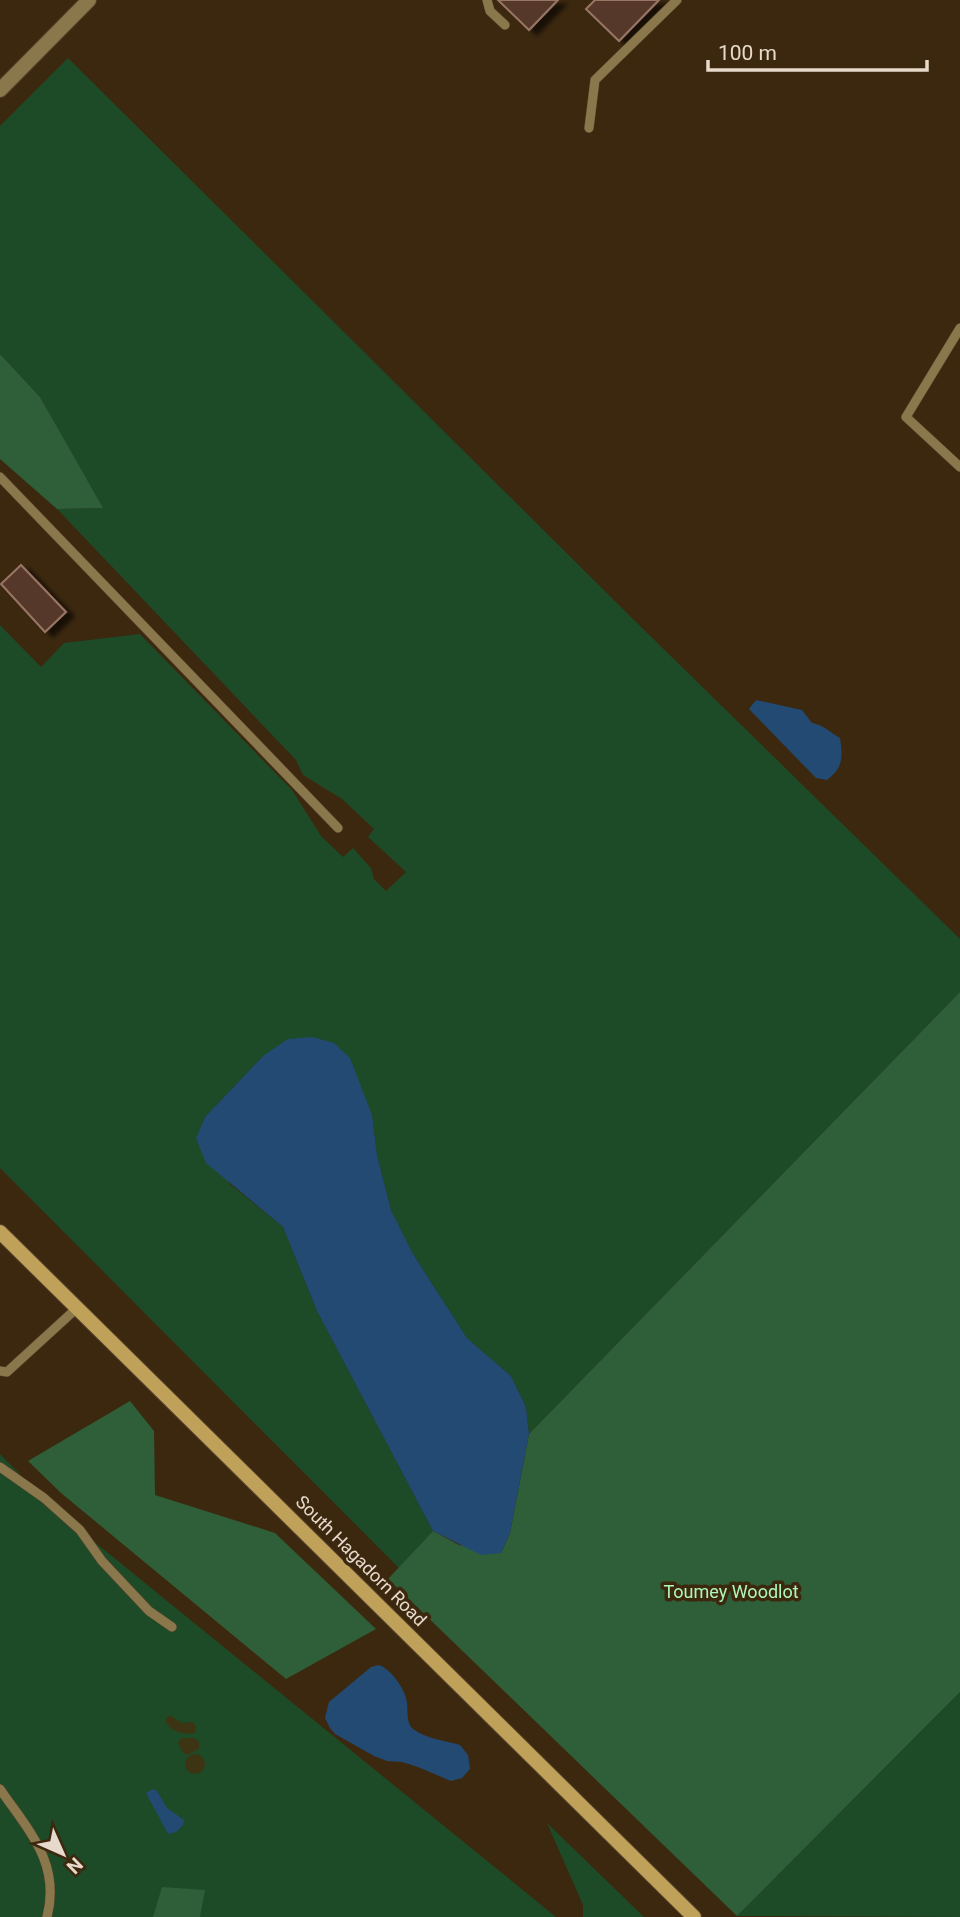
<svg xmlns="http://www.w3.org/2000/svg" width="960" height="1917" font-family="Roboto,sans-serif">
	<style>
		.green { fill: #1d4b27 }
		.forest { fill: #2e5f38 }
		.sand { fill: #3c3413 }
		.water { fill: #224a73 }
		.building { fill: #563829; stroke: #987666; stroke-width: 2; filter: url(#shadow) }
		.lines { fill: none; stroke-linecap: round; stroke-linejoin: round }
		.lane-casing { stroke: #57442d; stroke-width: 10 }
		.street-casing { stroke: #57442d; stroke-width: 16 }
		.secondary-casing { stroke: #57442d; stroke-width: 16 }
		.lane { stroke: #8a774c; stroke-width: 9 }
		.street { stroke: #8a774c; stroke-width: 14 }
		.secondary { stroke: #c0a15a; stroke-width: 14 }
		.labels { text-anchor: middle; stroke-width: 7; stroke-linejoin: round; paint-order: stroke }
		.street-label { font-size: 18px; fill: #e7dacc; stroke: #3c280f }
		.park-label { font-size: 18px; fill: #adf8b8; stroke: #3c280f }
	</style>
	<defs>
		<filter id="shadow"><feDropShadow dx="8" dy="4.5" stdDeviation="2" flood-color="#0009"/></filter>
	</defs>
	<rect width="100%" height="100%" fill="#3c280f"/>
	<path class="green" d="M68,58L637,623L960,939V992L529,1434L526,1407L511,1376L467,1338L413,1254L391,1210L377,1155L372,1115L263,1056L205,1117L196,1138L230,1184L283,1227L317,1311L433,1531L399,1568L0,1168V625L41,667L64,643L140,634L292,790L321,836L343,857L353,848L371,868L374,879L386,891L406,872L368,837L374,829L342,799L303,775L296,760L57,509L102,508L40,397L0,354V126Z
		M0,1454L54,1509L556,1917H0Z
		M960,1692V1917L737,1916Z
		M547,1823L644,1917H583V1905Z"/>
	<path class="forest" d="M0,354L40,397L103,508L57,509L0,459Z
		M960,992V1692L737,1916L388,1579L433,1531L459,1545L501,1553L510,1533L529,1434Z
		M130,1401L154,1431L155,1495L275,1533L376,1629L286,1679L61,1493L28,1461Z
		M162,1887L205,1890L200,1917H153Z"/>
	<path class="sand" d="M170,1715L181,1723L193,1722L196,1727L195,1733C183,1735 170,1732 165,1720Z
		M182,1738H195L199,1742V1749L187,1755L183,1753L178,1743Z
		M185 1764a10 10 0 1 1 20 0a10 10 0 1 1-20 0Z"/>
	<path class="water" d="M756,700L802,710L812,723C823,725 830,732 840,738C843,757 843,768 827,780L816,778L749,709Z
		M312,1037L334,1043L350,1058L372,1115L377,1155L391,1210L413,1254L467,1338L511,1376L526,1407L529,1434L510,1533L501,1553L481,1555L433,1531L317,1311L283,1227L206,1163L196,1138L205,1117L263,1056L288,1039Z
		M379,1665C391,1669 406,1690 407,1703C408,1711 406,1723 413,1729C424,1738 446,1741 460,1745L468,1755L470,1769L462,1778L451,1781L418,1767L402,1762L387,1761L374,1756L335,1734L330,1728L325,1718L329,1702L371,1667Z
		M153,1789L157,1791L167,1808L184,1820L183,1825L176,1832L168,1834L146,1793Z"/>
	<path class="building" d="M498,0H558L529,30Z
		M595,0H659L619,41L586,9Z
		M21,565L66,612L45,632L1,584Z"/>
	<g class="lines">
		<defs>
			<path id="lane" d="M487,0L490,11L505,25
				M589,128L595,80L677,0
				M960,328L906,417L960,467
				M0,477L338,828
				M0,1371L7,1372L77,1308
				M0,1467L44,1498L80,1530L102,1561L149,1611L172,1627
				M0,1789C28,1830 61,1863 47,1917"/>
			<path id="street" d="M0,90L89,0"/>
			<path id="secondary" d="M0,1232L694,1917"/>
		</defs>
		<use href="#lane" class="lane-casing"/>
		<use href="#street" class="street-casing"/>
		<use href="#secondary" class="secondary-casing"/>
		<use href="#lane" class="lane"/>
		<use href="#street" class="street"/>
		<use href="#secondary" class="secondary"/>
	</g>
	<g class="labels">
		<g class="street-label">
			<text transform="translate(361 1561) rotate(45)" y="6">South Hagadorn Road</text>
		</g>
		<g class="park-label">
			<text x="731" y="1598">Toumey Woodlot</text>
		</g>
	</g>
	<g transform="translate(63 1854) rotate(135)" stroke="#3c280f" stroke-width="5" paint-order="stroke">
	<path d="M0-5L12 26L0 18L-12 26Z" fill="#e7dacc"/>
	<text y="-10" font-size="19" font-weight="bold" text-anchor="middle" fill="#e7dacc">N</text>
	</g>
	<path d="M708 60v10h219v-10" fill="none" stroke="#e7dacc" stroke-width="3.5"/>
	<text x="718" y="60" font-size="21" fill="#e7dacc" stroke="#3c280f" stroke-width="5" paint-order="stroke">100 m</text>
</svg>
